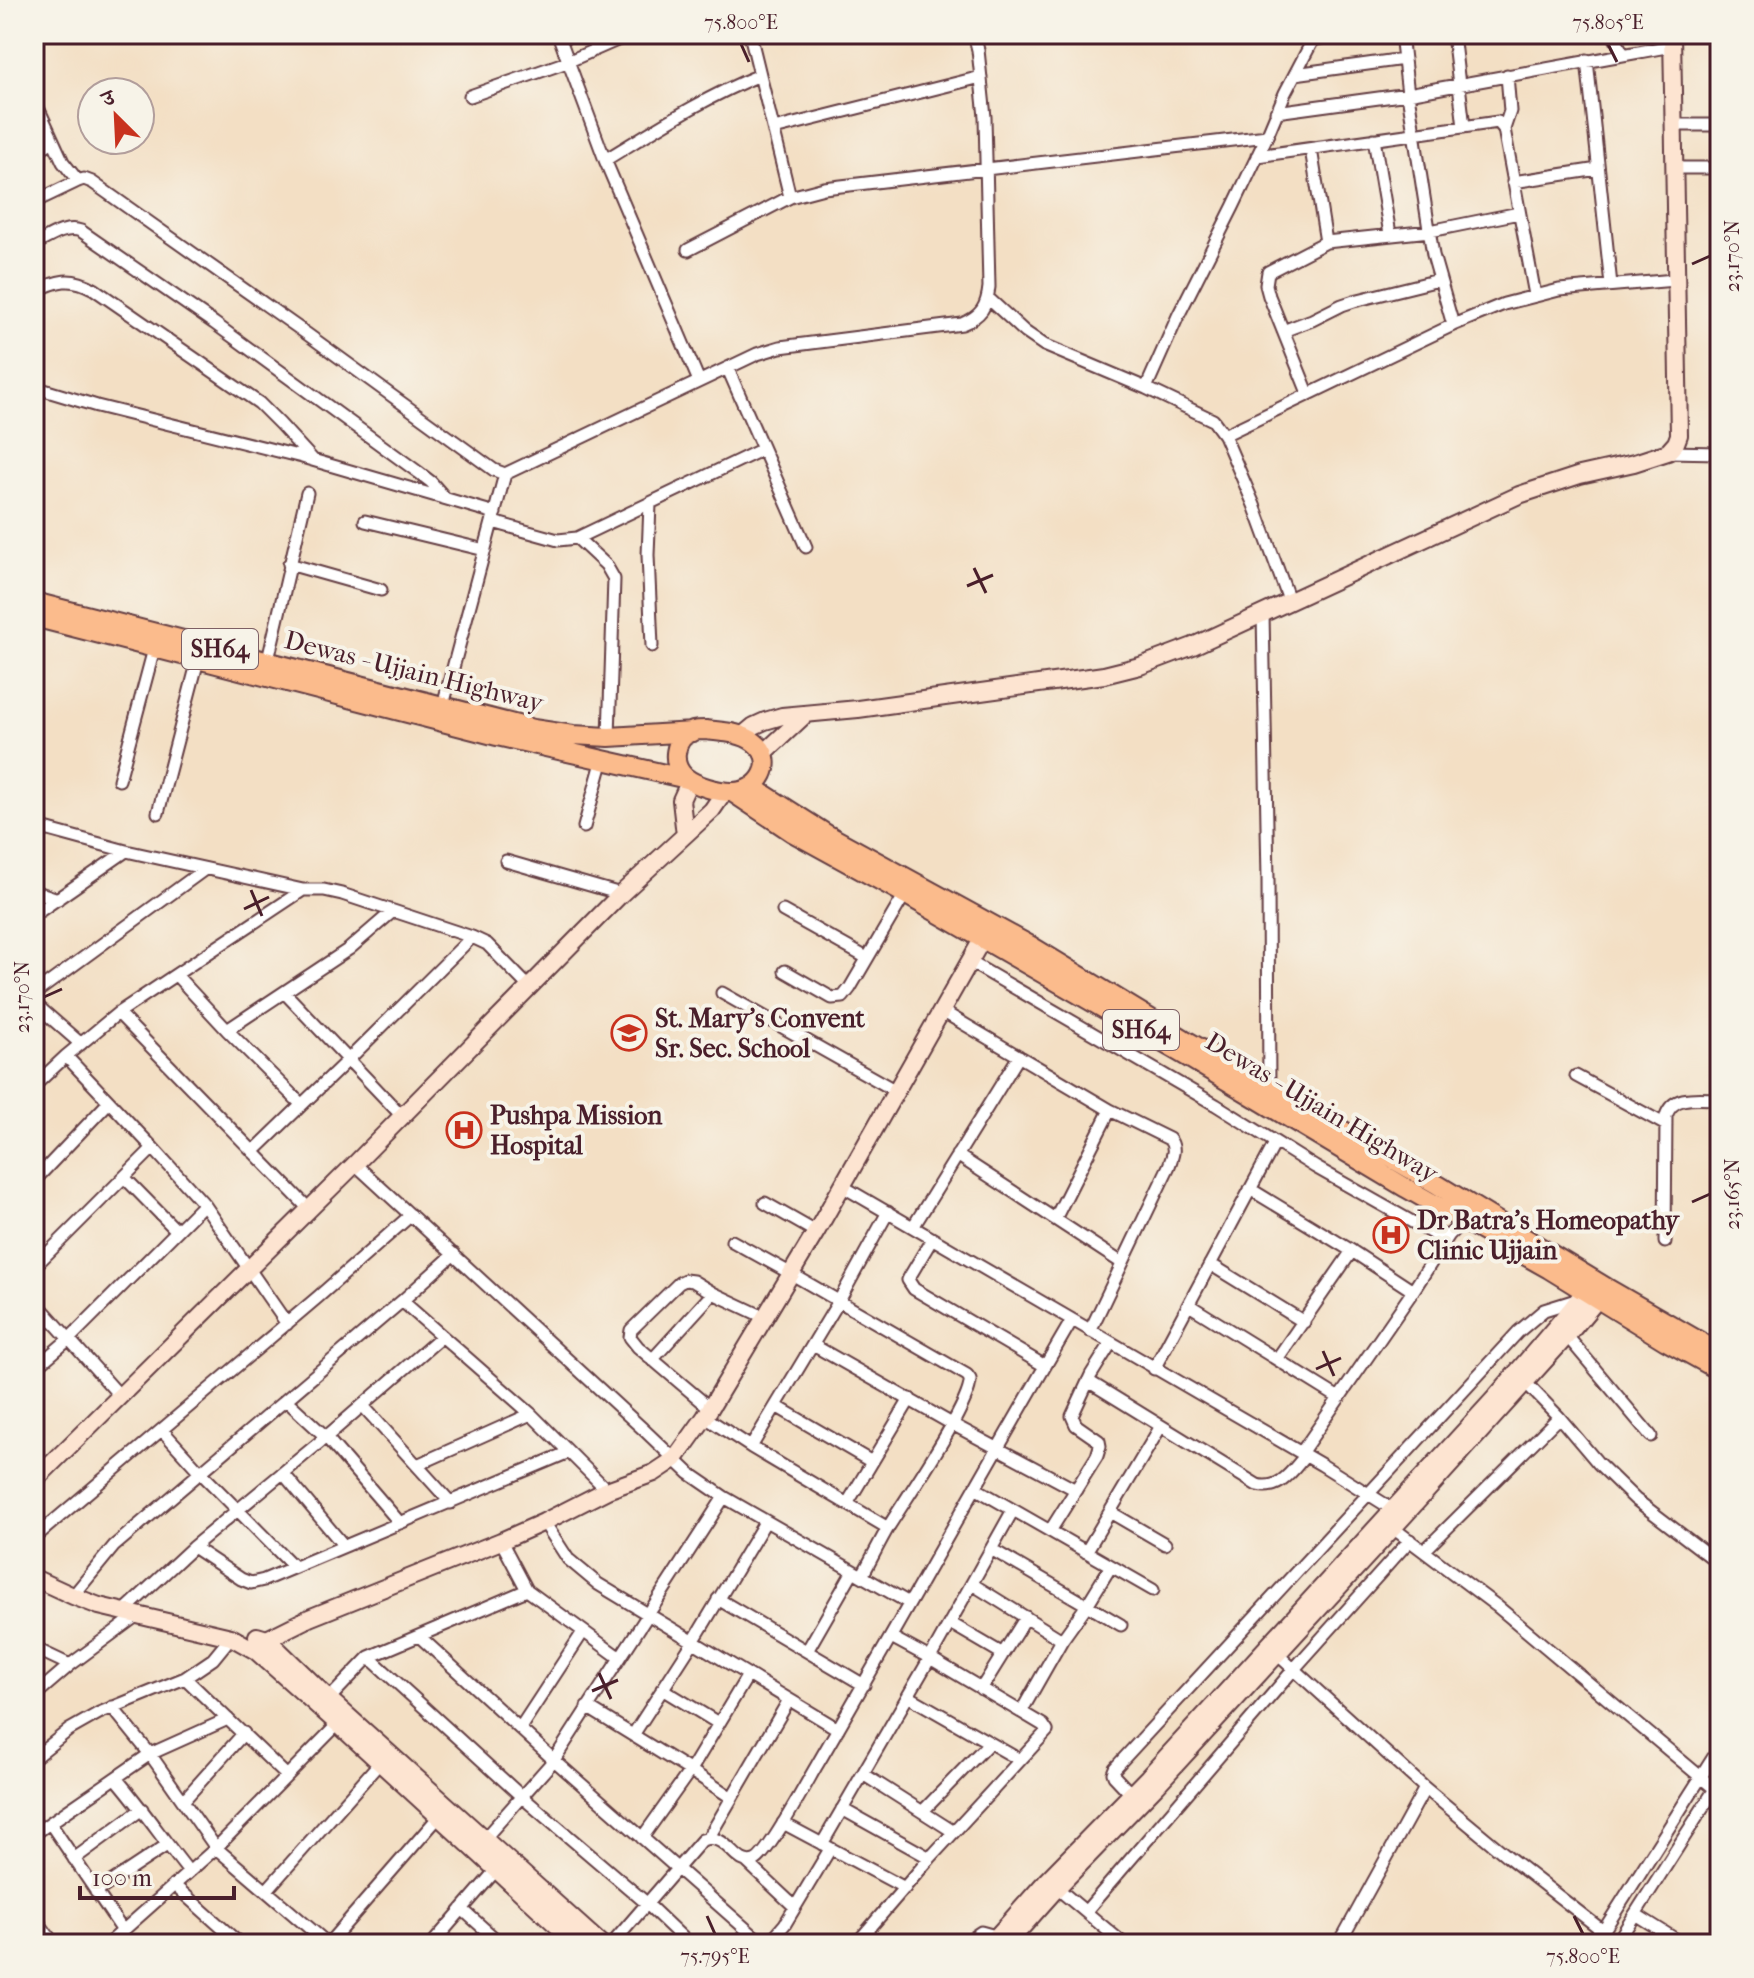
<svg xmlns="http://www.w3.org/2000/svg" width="1754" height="1978" font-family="'IM FELL French Canon','Noto Serif Devanagari',serif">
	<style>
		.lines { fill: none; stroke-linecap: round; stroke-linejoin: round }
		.street-casing { stroke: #633c42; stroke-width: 15 }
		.secondary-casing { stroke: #633c42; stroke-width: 20 }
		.primary-casing { stroke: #633c42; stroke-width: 22 }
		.street { stroke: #fff; stroke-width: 11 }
		.secondary { stroke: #fde4d1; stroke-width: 16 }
		.primary { stroke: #fbbb8c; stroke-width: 18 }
		.ticks { fill: none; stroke: #4a1f2b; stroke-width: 3 }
		.labels { text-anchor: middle; stroke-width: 8; stroke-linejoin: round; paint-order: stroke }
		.shield { fill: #f7f3e8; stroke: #7e5f64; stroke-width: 2 }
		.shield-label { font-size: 24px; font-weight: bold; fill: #4a1f2b }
		.street-label { font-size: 26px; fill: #4a1f2b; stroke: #f7f3e8 }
		.poi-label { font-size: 26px; font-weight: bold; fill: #4a1f2b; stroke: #f7f3e8; text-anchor: start }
		.neatline { fill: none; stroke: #4a1f2b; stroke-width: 3 }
		.ticks-label { font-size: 20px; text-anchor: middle; fill: #4a1f2b }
	</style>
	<rect width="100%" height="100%" fill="#f7f3e8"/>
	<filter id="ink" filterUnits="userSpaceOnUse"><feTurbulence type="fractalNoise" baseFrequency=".0125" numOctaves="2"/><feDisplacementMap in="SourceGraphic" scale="16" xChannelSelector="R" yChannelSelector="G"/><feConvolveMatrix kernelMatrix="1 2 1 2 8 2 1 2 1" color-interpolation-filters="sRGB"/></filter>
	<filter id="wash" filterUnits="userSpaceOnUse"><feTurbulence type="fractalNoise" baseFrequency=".006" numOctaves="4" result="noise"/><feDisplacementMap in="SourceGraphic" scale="32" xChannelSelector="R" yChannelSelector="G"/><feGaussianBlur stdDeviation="1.8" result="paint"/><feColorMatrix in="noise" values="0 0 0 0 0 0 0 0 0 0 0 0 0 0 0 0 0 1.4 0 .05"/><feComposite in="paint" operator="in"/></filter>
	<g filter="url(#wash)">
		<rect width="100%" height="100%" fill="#f3dfc4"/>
	</g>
	<g filter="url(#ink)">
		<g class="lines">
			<defs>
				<path id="street" d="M558,34L605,160L699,381
					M750,34L790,197
					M1401,34L1408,94L1433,255L1453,325
					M1453,34L1464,127
					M1613,34L1623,54
					M1313,40L1338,34
					M1587,60L1611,285
					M1295,74L1404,59
					M470,96L567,62L631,34
					M34,99L63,162L78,181
					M1276,112L1408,94L1672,46
					M1672,125H1720
					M774,129L981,77
					M1504,129L1510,111L1507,75
					M1374,139L1390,234
					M1311,149L1326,242
					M34,152L52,142
					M1257,156L1498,122L1504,129L1535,295
					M605,160C656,129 705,97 760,75
					M1673,168H1720
					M1513,182L1598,169
					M34,202L78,181L84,179L92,182L307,334L494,470L505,474L757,354L780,347L962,324C981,316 987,307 989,287L985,117L978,50L974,34
					M34,245C48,238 65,225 81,231L214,323L418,472L431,482L445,498
					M688,250L790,197L824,188L1267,136
					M34,292C57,280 71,276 94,289L259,403L280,424L313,460
					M988,298L1025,332L1044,345L1146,388L1213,420L1224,435L1254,505L1289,600
					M1283,331L1312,320L1342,305L1354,301L1439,280
					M728,369L806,547
					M34,387L97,406L302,457L495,513
					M1146,388L1178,316L1233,207L1267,136L1285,93L1316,34
					M1308,393L1269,296L1266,285L1268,272L1326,242L1430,231L1519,213
					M1224,435L1453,325L1504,304L1559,290L1675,280
					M1668,452L1720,453
					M650,504L648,555L652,646
					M365,521L485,550
					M493,522L558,540L577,538L763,449
					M577,538L606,565L614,579L609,737
					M289,564L381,590
					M1263,613L1268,879L1269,1092
					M268,660L307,493
					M442,709L505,474
					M119,780L154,649
					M158,813L198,660
					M34,826L126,851L303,890
					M584,827L603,759
					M506,861L621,894
					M34,891L58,899
					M783,911L867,958
					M34,915L126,851
					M970,962L1216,1105L1315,1167L1437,1236L1449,1235L1464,1220
					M785,971L832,998L843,997L850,988L905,894
					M176,975L227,1030L301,1104
					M285,993L402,1116
					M722,993L896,1091
					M34,994L205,869
					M34,1003L81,1044
					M942,1011L1110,1110L1169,1139C1177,1148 1172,1157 1169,1166L1090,1331
					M227,1030L349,949L393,911
					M1576,1076L1666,1125
					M34,1086L66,1056L118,1013
					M253,1152L348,1060L472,937
					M957,1155L1122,1263
					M355,1164L643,1429L689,1473L724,1497L909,1603
					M124,1177L177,1231
					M34,1181L109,1102
					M842,1186L1322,1465L1397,1512
					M1250,1189L1352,1251L1413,1291
					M765,1203L816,1232
					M204,1204L287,1324
					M309,1209L118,1013L303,890H324L342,894L472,937L487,944L529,987
					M1055,1219L1110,1110
					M913,1227L1019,1056
					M932,1239L910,1276L908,1280L914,1289L1045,1366
					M732,1241L790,1273L967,1375L970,1379C973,1402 904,1501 889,1526C879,1543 871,1560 862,1576
					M1665,1242L1666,1116C1673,1093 1700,1099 1720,1099
					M1210,1264L1304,1322
					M34,1267L153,1148L66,1056
					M34,1300L120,1396
					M402,1301L454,1254
					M1189,1305L1339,1398
					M1567,1336L1651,1436
					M813,1345L952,1424L1076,1490
					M1277,1359L1352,1251
					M652,1360L713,1293
					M34,1369L69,1339L204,1204L153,1148
					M1154,1369L1275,1143
					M1088,1381L1257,1485C1280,1491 1292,1471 1305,1456
					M1525,1382L1559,1417L1598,1463L1635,1499L1720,1564
					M286,1400L326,1437L400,1523
					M363,1406L451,1503
					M776,1406L872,1462
					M710,1408L638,1347L630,1337L631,1330L679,1283L685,1280L693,1281L713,1293L764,1317
					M705,1417L751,1447L888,1528
					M162,1430L201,1473L294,1567
					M751,1447L839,1301L888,1212
					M1301,1453L1413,1291L1449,1235
					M417,1465L531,1414
					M283,1473L344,1546
					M975,1488L1153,1590
					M847,1504L910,1399
					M1110,1512L1165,1544
					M544,1522L568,1559L598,1584L838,1729
					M1393,1528L1498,1607L1715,1789
					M1050,1531L1097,1456L1100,1446L1099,1441L1076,1425L1072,1416L1091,1375L1111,1343
					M34,1538L318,1297L411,1215
					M501,1541L527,1590L369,1657L521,1796L644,1901L689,1944
					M193,1547L241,1579L251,1583L264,1580L569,1452
					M991,1549L1121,1625
					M1424,1551L1559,1417
					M1086,1552L1161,1426
					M972,1584L1062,1640
					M527,1590L620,1658
					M73,1596L114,1546L402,1301L531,1414L607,1490
					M718,1599L864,1685
					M122,1613L193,1547L326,1437L441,1337
					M950,1623L1003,1654
					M419,1636L554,1760L763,1944
					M34,1648L70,1665
					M807,1651L853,1571
					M1277,1654L1425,1788L1507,1856L1603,1931
					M185,1678L287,1776
					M662,1689L718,1723
					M981,1689L1026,1617
					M34,1696L70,1665L136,1616
					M908,1696L1020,1760
					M329,1699L369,1657
					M112,1707L150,1754L216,1848L328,1944L442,1813
					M587,1707L699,1776L732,1798
					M1021,1712L1062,1640L1087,1605L1111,1566
					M520,1728L583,1632
					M633,1735L693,1642L765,1522
					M34,1758L69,1730L99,1713L185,1678L213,1659L231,1637
					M863,1774L954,1832
					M116,1778C142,1808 164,1841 189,1872
					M1131,1794L1114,1776L1113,1773L1115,1768L1518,1332L1544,1310L1576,1300
					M183,1801L244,1733
					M842,1809L930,1858
					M923,1811L989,1743
					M50,1823L123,1931
					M783,1823L905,1888
					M34,1834L150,1754L228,1719
					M709,1837L789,1700
					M642,1838L694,1765L748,1675
					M484,1839L554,1760L724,1497
					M822,1844L930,1658L1013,1510
					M74,1859L142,1809
					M746,1861L795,1907
					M174,1885L240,1944
					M1057,1888L1124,1944
					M266,1891L383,1759
					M96,1892L167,1845
					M462,1909L501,1944
					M1086,1911L1294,1669L1410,1540
					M1635,1914L1683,1944
					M34,1916L54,1944
					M108,1944L216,1848L338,1724
					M432,1944L496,1870
					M612,1944L702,1840C728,1831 734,1867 754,1861C767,1857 808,1780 817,1765C903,1617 985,1468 1072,1320
					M768,1944L785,1924L830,1849
					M856,1944L930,1858L1047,1731L1043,1725L930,1658L891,1637
					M963,1944L981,1932L992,1935L1000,1941
					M1339,1944L1425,1788
					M1595,1944L1720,1747
					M1616,1944L1720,1781"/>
				<path id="secondary" d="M742,736L754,726L765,721L782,716L858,709L1104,675L1140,666L1193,646L1519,495L1580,475L1634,463L1668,452L1676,443L1679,435L1672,34
					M763,754L806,714
					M685,835L681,800L690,780
					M34,1481L355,1164L621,894L712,810L725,791
					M34,1578L73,1596L99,1606L231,1637L256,1651L338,1724L577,1944
					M257,1636L267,1639L329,1699L601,1944
					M256,1651L267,1639L309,1618L501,1541L544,1522L607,1490L654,1473L675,1459L705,1417L816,1232L988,929
					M990,1944L1047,1880L1148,1777L1493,1400L1571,1309L1592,1281
					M1007,1944L1057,1888L1157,1785L1404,1516L1567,1336L1606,1289"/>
				<path id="primary" d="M34,602L533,729L573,735L609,737L693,732
					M34,617L497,736L687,779
					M706,730C721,732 741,732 754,742C779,761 760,793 732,792C718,792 696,786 685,777C670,764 674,737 693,731C697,730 702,730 706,730Z
					M753,787L828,835L1031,946L1184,1039L1438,1185L1607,1288L1720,1353
					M732,792L792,832L905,894L1184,1055L1406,1188L1549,1269L1666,1341L1720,1371"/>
			</defs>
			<use href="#street" class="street-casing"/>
			<use href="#secondary" class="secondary-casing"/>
			<use href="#primary" class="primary-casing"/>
			<use href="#street" class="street"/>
			<use href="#secondary" class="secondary"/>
			<use href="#primary" class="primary"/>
		</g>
	</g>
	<path class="ticks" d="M741,44L749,62M1608,44L1617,62M1692,264L1710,256M974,568L986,593M967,586L993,575M251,890L262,916M244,909L269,897M44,997L62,989M1692,1202L1710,1194M1323,1351L1334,1376M1316,1369L1341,1358M599,1673L611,1699M592,1691L618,1680M707,1916L715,1934M1574,1916L1583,1934"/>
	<defs>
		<symbol id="school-ring" viewBox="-11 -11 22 22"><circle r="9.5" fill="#f7f3e8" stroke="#c8321e" stroke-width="1.5"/><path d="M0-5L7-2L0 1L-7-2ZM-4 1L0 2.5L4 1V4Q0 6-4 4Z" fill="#c8321e"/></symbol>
		<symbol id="hospital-ring" viewBox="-11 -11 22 22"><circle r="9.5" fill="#f7f3e8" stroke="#c8321e" stroke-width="1.5"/><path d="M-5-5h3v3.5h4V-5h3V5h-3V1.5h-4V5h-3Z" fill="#c8321e"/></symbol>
	</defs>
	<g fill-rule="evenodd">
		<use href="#school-ring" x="609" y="1013" width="40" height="40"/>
		<use href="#hospital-ring" x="444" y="1110" width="40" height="40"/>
		<use href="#hospital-ring" x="1371" y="1215" width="40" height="40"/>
	</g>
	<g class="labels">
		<g class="shield">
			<rect x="182" y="629" width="76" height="40" rx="6"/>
			<rect x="1103" y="1010" width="76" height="40" rx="6"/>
		</g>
		<g class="shield-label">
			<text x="220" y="657">SH64</text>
			<text x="1141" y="1038">SH64</text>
		</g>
		<g class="street-label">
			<text transform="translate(414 671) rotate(14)" y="9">Dewas - Ujjain Highway</text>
			<text transform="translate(1322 1107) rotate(31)" y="9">Dewas - Ujjain Highway</text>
		</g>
		<g class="poi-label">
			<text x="655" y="1027">St. Mary's Convent<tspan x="655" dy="30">Sr. Sec. School</tspan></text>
			<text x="490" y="1124">Pushpa Mission<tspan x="490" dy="30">Hospital</tspan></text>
			<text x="1417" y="1229">Dr Batra's Homeopathy<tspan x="1417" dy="30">Clinic Ujjain</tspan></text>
		</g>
	</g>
	<rect width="1754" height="1978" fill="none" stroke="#f7f3e8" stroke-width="88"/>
	<g transform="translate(116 116) rotate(336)"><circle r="38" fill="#f7f3e8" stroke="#b29e9c" stroke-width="2"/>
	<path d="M0-6L14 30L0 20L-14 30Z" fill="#c8321e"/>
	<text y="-12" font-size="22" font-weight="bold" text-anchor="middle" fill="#4a1f2b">उ</text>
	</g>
	<path d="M80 1886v12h154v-12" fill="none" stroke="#4a1f2b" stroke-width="4"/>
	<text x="92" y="1886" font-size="24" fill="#4a1f2b" stroke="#f7f3e8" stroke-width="6" paint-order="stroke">100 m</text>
	<rect x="44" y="44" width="1666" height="1890" class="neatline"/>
	<g class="ticks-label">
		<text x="741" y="29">75.800°E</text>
		<text x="1608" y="29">75.805°E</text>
		<text transform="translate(1732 256) rotate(-90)" y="7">23.170°N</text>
		<text transform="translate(22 997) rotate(-90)" y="7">23.170°N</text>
		<text transform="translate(1732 1194) rotate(-90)" y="7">23.165°N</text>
		<text x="715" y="1963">75.795°E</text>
		<text x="1583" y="1963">75.800°E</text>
	</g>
</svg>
